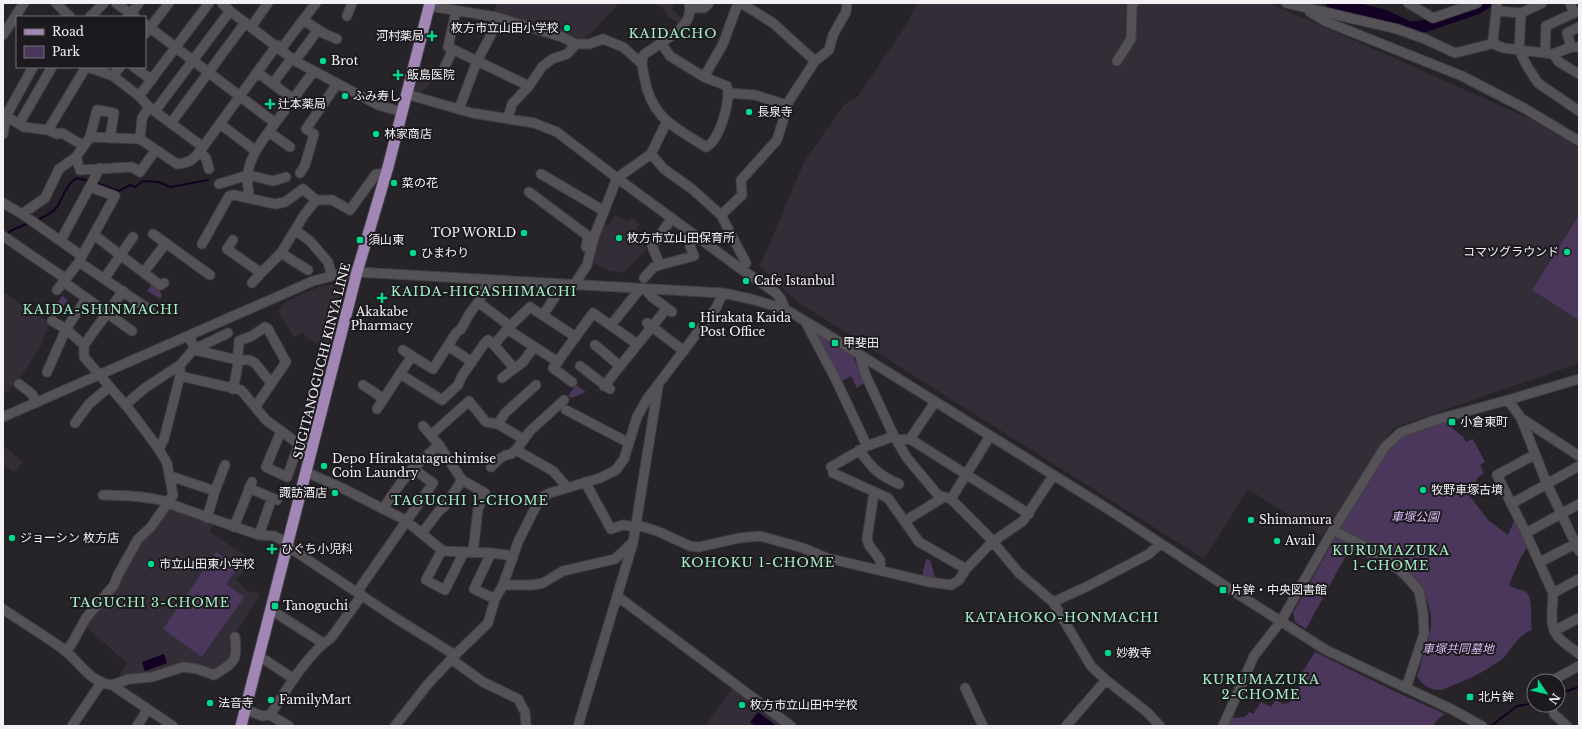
<svg xmlns="http://www.w3.org/2000/svg" width="1582" height="729" font-family="'Libre Baskerville','Noto Sans JP',serif">
	<style>
		.built { fill: #322d37 }
		.green { fill: #4c375c }
		.water { fill: #140023 }
		.lines { fill: none; stroke-linecap: round; stroke-linejoin: round }
		.stream { stroke: #140023; stroke-width: 2 }
		.river { stroke: #140023; stroke-width: 12 }
		.minor-casing { stroke: #413f43; stroke-width: 11 }
		.major-casing { stroke: #413f43; stroke-width: 13 }
		.minor { stroke: #555257; stroke-width: 9 }
		.major { stroke: #a186b6; stroke-width: 11 }
		.poi-dot { fill: #00d98c; stroke: #1d1a1f; stroke-width: 1.5 }
		.labels { text-anchor: middle; stroke-width: 4; stroke-linejoin: round; paint-order: stroke }
		.poi-label { font-size: 12px; fill: #f3f1f4; stroke: #1d1a1f; text-anchor: start }
		.street-label { font-size: 12px; fill: #f3f1f4; stroke: #1d1a1f }
		.park-label { font-size: 12px; font-style: italic; fill: #dcbcf8; stroke: #1d1a1f }
		.neighbourhood-label { font-size: 13px; letter-spacing: 1px; fill: #a1f0c4; stroke: #1d1a1f }
	</style>
	<rect width="100%" height="100%" fill="#262429"/>
	<path class="built" d="M497,3H620L582,42L492,14Z
		M653,3H675L672,9L683,19L680,24L667,16L664,9Z
		M917,3H1270L1533,120L1579,148V363L1393,428L1322,536L1248,489L1204,559L799,303L760,266L805,160L845,104L858,96L907,24Z
		M432,65L441,73L419,94L413,92L419,77Z
		M615,215L628,221L631,217L640,224L635,231L647,249L623,273L606,270L591,260L602,224L609,225Z
		M337,284L349,296L333,357L302,333L294,337L278,311L285,302L318,287Z
		M3,292L49,323L41,346L16,384L3,395Z
		M3,445L23,462L14,472L3,463Z
		M170,508L214,523L210,532L252,560L241,575L235,579L248,591L259,594L258,599L232,638L233,656L213,672L196,665L144,676L118,675L127,663L86,627L117,587L121,572L144,540Z
		M735,684L792,726H705Z"/>
	<path class="green" d="M1579,215V320L1532,290Z
		M153,283L157,285L162,296L160,299L147,291Z
		M62,296L68,300L55,318L51,316V312Z
		M816,332L853,356L864,383L857,388L851,376L840,382Z
		M576,385L586,392L572,398L568,396Z
		M1452,416L1451,427L1463,437L1466,442L1473,439L1485,462L1480,465L1484,473L1478,477L1469,495L1488,520L1508,535L1515,519L1528,546L1520,559L1509,585C1514,590 1521,588 1527,593C1533,598 1530,621 1532,630C1514,636 1510,656 1498,662C1492,665 1488,669 1482,672C1470,679 1455,684 1442,690C1431,690 1424,687 1417,677L1431,629V615L1427,600L1419,597L1399,576L1350,548L1306,629L1295,622L1293,613L1330,547L1342,519L1392,441Z
		M216,552L238,567L226,584L244,597L202,657L163,629Z
		M926,559L930,560L936,580L922,577Z
		M1315,652L1394,691L1445,714L1438,719L1433,726H1227L1232,718L1244,717L1250,712L1253,714L1261,702L1271,707L1276,700L1283,704L1289,703L1299,687V683L1297,681Z"/>
	<path class="water" d="M164,654L167,663L145,671L142,662Z
		M758,712L777,726H755L750,722Z"/>
	<g class="lines">
		<path class="stream" d="M96,183L119,191L130,185L135,187L143,181L159,182L170,187L208,180
			M37,220C44,217 51,214 56,208C64,198 65,184 77,178L89,181
			M7,235L10,231L29,223
			M1558,694L1579,687
			M1491,726L1517,706L1534,703"/>
		<path class="river" d="M1332,3L1383,15L1410,28L1425,26L1478,8L1486,3"/>
		<defs>
			<path id="minor" d="M56,3L70,17
				M116,3L135,17
				M222,3L230,11L295,61L378,105L402,112
				M1286,3L1397,29L1425,39L1455,53L1495,43
				M1303,3L1310,12L1327,22L1462,76L1524,108L1579,141
				M1408,3L1433,18L1477,3
				M1497,3L1493,40L1496,45L1504,48L1553,54L1571,47H1579
				M429,6L496,17L562,37L576,44H589L603,39L623,47L641,63
				M691,8H704L709,3
				M456,11L448,47L529,86
				M1496,11L1521,13L1542,3
				M1521,13L1519,50L1527,66L1538,83L1579,111
				M347,16L352,3
				M90,17L104,3
				M128,17L139,3
				M303,20L325,34L337,39
				M145,24L275,123
				M251,27L268,3
				M145,34L169,3
				M3,35L24,3
				M661,43L670,56L704,77L727,86C731,100 720,140 706,147C673,126 651,118 644,76C643,70 640,61 644,55C645,53 649,51 651,50C666,38 695,27 689,3
				M1571,47L1567,33L1579,27
				M281,49L316,3
				M1545,53L1546,26L1574,13L1570,3
				M1553,54L1559,62L1579,74
				M295,61L318,30
				M815,61L829,50L833,35L846,12L847,3
				M1117,61L1131,39L1132,6L1134,3
				M445,66L453,50
				M88,67L113,76L139,96L149,107L203,147
				M134,67L152,80
				M257,72L293,99L314,71
				M113,76L120,67
				M704,77L723,44L738,3
				M273,83L292,58
				M729,93L755,95L787,105
				M406,94L472,113L534,123L557,132L617,178L741,269L776,293L781,299L785,309
				M139,96L209,3
				M149,107L142,118L140,139L177,164C191,163 195,158 203,147L277,45
				M459,109L477,61L492,33L496,17
				M155,111L230,11
				M6,116L24,127L48,130L57,134L62,133L84,146
				M508,118L512,104L529,86L542,67L552,59L567,54L576,44
				M171,123L245,23
				M19,124L52,67
				M220,124L256,151
				M48,130L86,67
				M269,132L290,147
				M3,134L6,116L33,67
				M90,137L140,139
				M199,152L206,158L209,169
				M651,154L664,169L692,189L721,215L746,263
				M76,157L80,170L132,167L140,172L155,151
				M300,173L305,165L314,134L306,129L337,84
				M541,174L604,211
				M219,184L248,175L273,181L286,177
				M529,192L588,236L586,247
				M249,198C249,190 246,181 248,173C250,152 273,127 285,110
				M3,203L22,214L82,256L79,262L150,310
				M22,214L45,198L59,169L76,157L90,137L97,110L114,113L110,138
				M721,215L742,195L741,180L777,140L789,101L815,61L773,23L741,3
				M672,218L652,246L660,265L694,256L690,246L695,235
				M295,230L310,241L328,262L332,276
				M153,234L210,275
				M3,236L66,279
				M98,238L160,285L164,283
				M61,240L100,168
				M233,240L227,249L261,273L281,253L304,215L316,200H332L350,210L376,174H386
				M202,244L229,196L234,195L275,204L285,202L303,189L316,200
				M281,253L308,270
				M82,256L115,196L90,187
				M144,272L166,243
				M644,278L654,267L660,265
				M104,279L133,237
				M489,280L479,301L470,313L461,329L456,333L433,369L412,356L400,374L442,400L458,385L462,376L484,344L488,340L494,345L507,329
				M64,282L132,331
				M252,283L261,273
				M574,285L587,265L594,237L617,178L651,154L667,121
				M645,289L652,297L672,312
				M57,290L79,262
				M478,302L510,326
				M543,315L563,285
				M52,321L66,329L84,345
				M647,323L684,351
				M806,323L836,380L867,446L894,436
				M611,325L640,289
				M189,336L195,350L238,360H249L255,363L271,383
				M494,345L514,368
				M595,345L620,366
				M448,346L472,362
				M403,350L412,356
				M860,356L865,374L894,436L907,458L938,495L951,499L988,536L1019,573L1053,602L1091,666L1106,680L1147,712L1160,726
				M558,362L507,329L530,307L576,337
				M180,365V376L241,390L266,420L311,453
				M580,366L610,389
				M47,372L66,329L86,299
				M502,378L523,362L534,347
				M572,382L553,368L593,313L637,344
				M19,384L32,394L36,403
				M363,385L384,399
				M604,386L667,308
				M233,389L237,370L239,341L252,336L265,327L268,329L286,362L256,406
				M564,400L530,431L516,450L553,471L567,487
				M1508,400L1521,418L1547,484L1579,551
				M125,405L145,388L180,365L193,350L228,333
				M377,409L400,374
				M566,410L629,443
				M3,417L313,281L340,274L357,272L723,293L751,299L785,309L820,330L1108,509L1230,589L1326,650L1453,710L1482,726
				M1521,418L1579,456
				M75,423L89,404L109,387
				M498,424L505,413L536,385
				M281,431L266,467L287,477L299,444
				M431,435L469,401L486,422L498,424L523,439
				M910,439L935,402
				M896,440L910,439L1029,514
				M159,449L164,439L180,376
				M859,450C872,468 878,475 899,484
				M1534,455L1497,475L1526,533L1553,593
				M491,467C497,461 502,455 511,454L516,450
				M831,467L864,448
				M306,472L342,488L405,520L443,551L491,553L507,555L513,558
				M833,473L888,498L919,542L966,569
				M170,476L215,491
				M462,480L485,493L478,509L473,552
				M585,482L611,529L623,525L636,527
				M249,488L277,500
				M874,492L867,539L869,545L880,560L881,571
				M103,495C125,495 146,496 168,502
				M951,499L990,436
				M167,503L259,535L274,536L288,543
				M1511,504L1579,466
				M383,509C400,482 414,465 439,445
				M207,518L215,491L225,465
				M905,521L944,497
				M637,525L657,531L690,546L699,547L739,538L760,536L803,548L827,558L929,582L951,585L959,580L966,569L992,542L1023,521L1053,476
				M234,527L252,482
				M1333,530L1368,548L1396,566L1409,579L1419,591L1423,612L1424,634L1406,688
				M422,533L439,511L445,506L462,480L439,445L423,426
				M1526,533L1579,504
				M259,535L272,498
				M287,546L397,619L455,655
				M442,550L426,580L445,590L464,552
				M491,553L474,589L495,599
				M1540,562L1579,542
				M1579,579L1553,593C1553,607 1548,627 1559,638C1565,644 1573,649 1579,654
				M503,585H532L543,583L563,571L615,559L632,543
				M357,592L433,483L412,468
				M617,596L791,726
				M1053,602L1086,587L1149,554L1160,544
				M3,609C23,623 44,635 63,649C80,662 89,682 112,685L173,726
				M271,610L323,643
				M1554,631L1579,618
				M65,651L71,645L86,618L114,585L118,575L138,539L151,527L173,495L167,463L158,448L129,409L84,357V345L123,291
				M259,656L294,679
				M451,659L483,682L518,699L525,712L526,726
				M1551,681L1579,666
				M112,685L129,679L152,677L183,667L197,669L214,675C234,662 238,662 235,637
				M965,688L983,726
				M245,709L262,716L270,715L289,726
				M1554,714L1567,726
				M270,715C285,692 308,653 331,638L362,595
				M72,726L101,683
				M137,726L148,709
				M395,726L428,684L455,655L488,623L495,599L503,585L518,542L537,504L542,497L550,493L600,478L616,470L624,459L637,417L647,399L716,308L723,293
				M578,726L633,543L658,387
				M1066,726L1106,680
				M1223,726L1254,656L1281,621L1333,530L1385,447L1400,433L1435,420L1508,400L1579,379"/>
			<path id="major" d="M241,726L357,272L388,167L430,3"/>
		</defs>
		<use href="#minor" class="minor-casing"/>
		<use href="#major" class="major-casing"/>
		<use href="#minor" class="minor"/>
		<use href="#major" class="major"/>
	</g>
	<g class="poi-dot">
		<circle cx="567" cy="28" r="4"/>
		<path d="M430 30h4v4h4v4h-4v4h-4v-4h-4v-4h4z"/>
		<circle cx="323" cy="61" r="4"/>
		<path d="M396 69h4v4h4v4h-4v4h-4v-4h-4v-4h4z"/>
		<circle cx="345" cy="96" r="4"/>
		<path d="M268 98h4v4h4v4h-4v4h-4v-4h-4v-4h4z"/>
		<circle cx="749" cy="112" r="4"/>
		<circle cx="376" cy="134" r="4"/>
		<circle cx="394" cy="183" r="4"/>
		<circle cx="524" cy="233" r="4"/>
		<circle cx="619" cy="238" r="4"/>
		<rect x="356" y="236" width="8" height="8" rx="2"/>
		<circle cx="1567" cy="252" r="4"/>
		<circle cx="413" cy="253" r="4"/>
		<circle cx="746" cy="281" r="4"/>
		<path d="M380 292h4v4h4v4h-4v4h-4v-4h-4v-4h4z"/>
		<circle cx="692" cy="325" r="4"/>
		<rect x="831" y="339" width="8" height="8" rx="2"/>
		<rect x="1448" y="418" width="8" height="8" rx="2"/>
		<circle cx="324" cy="466" r="4"/>
		<circle cx="1423" cy="490" r="4"/>
		<circle cx="335" cy="493" r="4"/>
		<circle cx="1251" cy="520" r="4"/>
		<circle cx="12" cy="538" r="4"/>
		<circle cx="1277" cy="541" r="4"/>
		<path d="M270 543h4v4h4v4h-4v4h-4v-4h-4v-4h4z"/>
		<circle cx="151" cy="564" r="4"/>
		<rect x="1219" y="586" width="8" height="8" rx="2"/>
		<rect x="271" y="602" width="8" height="8" rx="2"/>
		<circle cx="1108" cy="653" r="4"/>
		<rect x="1466" y="693" width="8" height="8" rx="2"/>
		<circle cx="271" cy="700" r="4"/>
		<circle cx="210" cy="703" r="4"/>
		<circle cx="742" cy="705" r="4"/>
	</g>
	<g class="labels">
		<g class="poi-label">
			<text x="559" y="32" text-anchor="end">枚方市立山田小学校</text>
			<text x="424" y="40" text-anchor="end">河村薬局</text>
			<text x="331" y="65">Brot</text>
			<text x="407" y="79">飯島医院</text>
			<text x="353" y="100">ふみ寿し</text>
			<text x="278" y="108">辻本薬局</text>
			<text x="757" y="116">長泉寺</text>
			<text x="384" y="138">林家商店</text>
			<text x="402" y="187">菜の花</text>
			<text x="516" y="237" text-anchor="end">TOP WORLD</text>
			<text x="627" y="242">枚方市立山田保育所</text>
			<text x="368" y="244">須山東</text>
			<text x="1559" y="256" text-anchor="end">コマツグラウンド</text>
			<text x="421" y="257">ひまわり</text>
			<text x="754" y="285">Cafe Istanbul</text>
			<text x="382" y="316" text-anchor="middle">Akakabe<tspan x="382" dy="14">Pharmacy</tspan></text>
			<text x="700" y="322">Hirakata Kaida<tspan x="700" dy="14">Post Office</tspan></text>
			<text x="843" y="347">甲斐田</text>
			<text x="1460" y="426">小倉東町</text>
			<text x="332" y="463">Depo Hirakatataguchimise<tspan x="332" dy="14">Coin Laundry</tspan></text>
			<text x="1431" y="494">牧野車塚古墳</text>
			<text x="327" y="497" text-anchor="end">諏訪酒店</text>
			<text x="1259" y="524">Shimamura</text>
			<text x="20" y="542">ジョーシン 枚方店</text>
			<text x="1285" y="545">Avail</text>
			<text x="281" y="553">ひぐち小児科</text>
			<text x="159" y="568">市立山田東小学校</text>
			<text x="1231" y="594">片鉾・中央図書館</text>
			<text x="283" y="610">Tanoguchi</text>
			<text x="1116" y="657">妙教寺</text>
			<text x="1478" y="701">北片鉾</text>
			<text x="279" y="704">FamilyMart</text>
			<text x="218" y="707">法音寺</text>
			<text x="750" y="709">枚方市立山田中学校</text>
		</g>
		<g class="street-label">
			<text transform="translate(322 361) rotate(-76)" y="4">SUGITANOGUCHI KINYA LINE</text>
		</g>
		<g class="park-label">
			<text x="1415" y="521">車塚公園</text>
			<text x="1458" y="653">車塚共同墓地</text>
		</g>
		<g class="neighbourhood-label">
			<text x="673" y="38">KAIDACHO</text>
			<text x="484" y="296">KAIDA-HIGASHIMACHI</text>
			<text x="101" y="314">KAIDA-SHINMACHI</text>
			<text x="470" y="505">TAGUCHI 1-CHOME</text>
			<text x="1391" y="555">KURUMAZUKA<tspan x="1391" dy="15">1-CHOME</tspan></text>
			<text x="758" y="567">KOHOKU 1-CHOME</text>
			<text x="150" y="607">TAGUCHI 3-CHOME</text>
			<text x="1062" y="622">KATAHOKO-HONMACHI</text>
			<text x="1261" y="684">KURUMAZUKA<tspan x="1261" dy="15">2-CHOME</tspan></text>
		</g>
	</g>
	<rect width="1582" height="729" fill="none" stroke="#f3f1f4" stroke-width="8"/>
	<rect x="16" y="16" width="130" height="52" fill="#1d1a1f" stroke="#737074"/>
	<rect x="24" y="29" width="20" height="6" fill="#a186b6" stroke="#737074"/>
	<text x="52" y="36" font-size="12" fill="#f3f1f4">Road</text>
	<rect x="24" y="46" width="20" height="12" fill="#4c375c" stroke="#737074"/>
	<text x="52" y="56" font-size="12" fill="#f3f1f4">Park</text>
	<g transform="translate(1546 693) rotate(125)"><circle r="19" fill="#1d1a1f" stroke="#737074"/>
	<path d="M0-3L7 15L0 10L-7 15Z" fill="#00d98c"/>
	<text y="-6" font-size="11" font-weight="bold" text-anchor="middle" fill="#f3f1f4">N</text>
	</g>
</svg>
